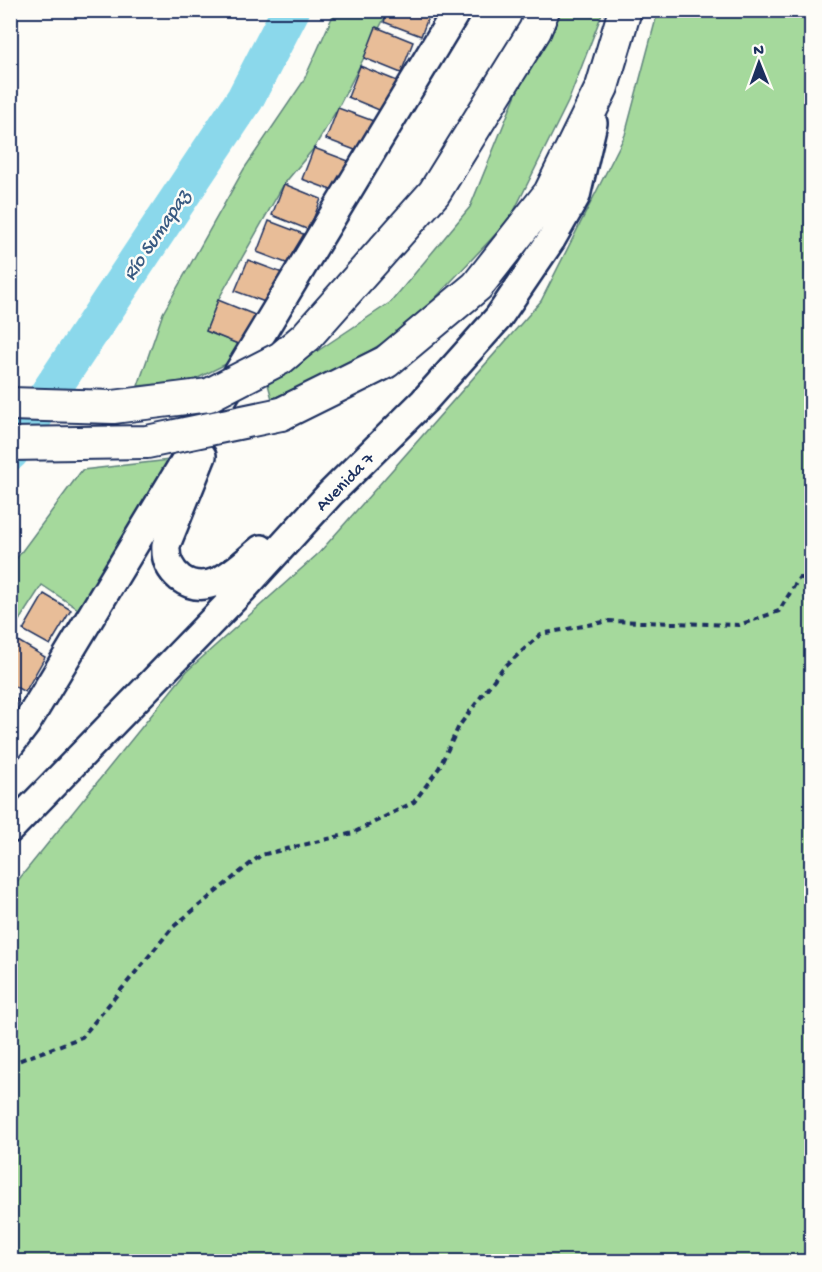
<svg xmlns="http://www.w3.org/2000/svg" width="822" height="1272" font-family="'Gochi Hand',sans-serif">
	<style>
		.green { fill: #a5d99c; stroke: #60847d; stroke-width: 1.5 }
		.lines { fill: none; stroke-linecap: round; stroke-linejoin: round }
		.river { stroke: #8bd8eb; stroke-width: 38 }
		.building { fill: #e8bd98; stroke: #1b2f5e; stroke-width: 1.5 }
		.major-casing { stroke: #1b2f5e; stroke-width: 32 }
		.highway-casing { stroke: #1b2f5e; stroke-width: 36 }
		.path { stroke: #1b2f5e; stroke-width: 4; stroke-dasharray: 6 4.5; stroke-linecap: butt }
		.major { stroke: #fdfcf7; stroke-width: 27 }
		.highway { stroke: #fdfcf7; stroke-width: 32 }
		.highway-bridge-casing { stroke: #1b2f5e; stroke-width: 36; stroke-linecap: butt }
		.highway-bridge { stroke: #fdfcf7; stroke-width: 32 }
		.labels { text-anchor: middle; stroke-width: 5; stroke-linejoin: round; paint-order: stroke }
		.street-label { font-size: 18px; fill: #1b2f5e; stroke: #fdfcf7 }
		.water-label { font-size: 20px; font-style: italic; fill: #375981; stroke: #fdfcf7 }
	</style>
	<rect width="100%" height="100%" fill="#fdfcf7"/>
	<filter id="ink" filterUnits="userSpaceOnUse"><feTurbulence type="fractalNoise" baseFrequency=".0167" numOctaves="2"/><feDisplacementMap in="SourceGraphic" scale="12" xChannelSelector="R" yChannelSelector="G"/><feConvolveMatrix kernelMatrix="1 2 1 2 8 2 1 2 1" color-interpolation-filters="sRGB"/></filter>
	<g filter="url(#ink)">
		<path class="green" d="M335,11H388L338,108L314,148L284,184L218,300L206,331L243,346L242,356L194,380L138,386L163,313L244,169L303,82Z
			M550,11H603L568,102L510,219L406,329L350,363L272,399L268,384L391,302L470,207Z
			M658,11H811V1261H11V889L187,671L319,553L541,301L625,135Z
			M179,459L81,611L42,585L11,633V566L82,470Z"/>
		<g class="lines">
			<path class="river" d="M10,452L245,99L291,10"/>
		</g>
		<path class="building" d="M388,10H431L421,36L384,22Z
			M376,27L413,42L401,73L364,58Z
			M360,66L397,81L384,112L348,97Z
			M338,108L376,122L363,153L326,139Z
			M314,148L351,162L339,193L302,179Z
			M284,184L321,199L309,230L272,215Z
			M269,221L306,235L294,266L257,252Z
			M248,260L285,274L273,305L235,291Z
			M218,300L255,315L243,346L206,331Z
			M44,594L71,610L50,645L23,630Z
			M18,641L45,657L25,692L10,684V654Z
			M10,696L18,700L10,712Z"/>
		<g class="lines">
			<defs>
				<path id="major" d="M202,456L166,545C165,558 169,569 180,578C209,600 239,567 261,549
					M10,745L26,724L457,10
					M10,829L244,588L330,494L424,401L498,318L551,240L576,196L593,123"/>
				<path id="highway" d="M306,337L434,193L535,30L543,10
					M281,414L386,362L477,286L550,193L602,87L625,10"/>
			</defs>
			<use href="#major" class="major-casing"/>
			<use href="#highway" class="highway-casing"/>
			<path class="path" d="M10,1064L82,1037L173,927L261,855L353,833L414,802L439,768L459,726L502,669L541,634L609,621L739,625L779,611L799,578H812"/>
			<use href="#major" class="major"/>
			<use href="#highway" class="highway"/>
			<defs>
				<path id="highway-bridge" d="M10,404L113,407L209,395L281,358L306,337
					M10,444L147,442L281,414"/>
			</defs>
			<use href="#highway-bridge" class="highway-bridge-casing"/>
			<use href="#highway-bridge" class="highway-bridge"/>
		</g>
	</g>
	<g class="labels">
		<g class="street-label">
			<text transform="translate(344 481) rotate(-45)" y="6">Avenida 7</text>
		</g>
		<g class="water-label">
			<text transform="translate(155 234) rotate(-56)" y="7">Río Sumapaz</text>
		</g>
	</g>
	<rect width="822" height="1272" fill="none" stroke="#fdfcf7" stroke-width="36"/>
	<rect x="18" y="18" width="786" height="1236" fill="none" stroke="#1b2f5e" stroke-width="2" filter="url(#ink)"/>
	<g transform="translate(759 63) rotate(359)" stroke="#fdfcf7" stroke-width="4.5" paint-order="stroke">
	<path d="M0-4.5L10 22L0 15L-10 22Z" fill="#1b2f5e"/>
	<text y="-9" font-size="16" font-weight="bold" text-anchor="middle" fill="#1b2f5e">N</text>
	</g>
</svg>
